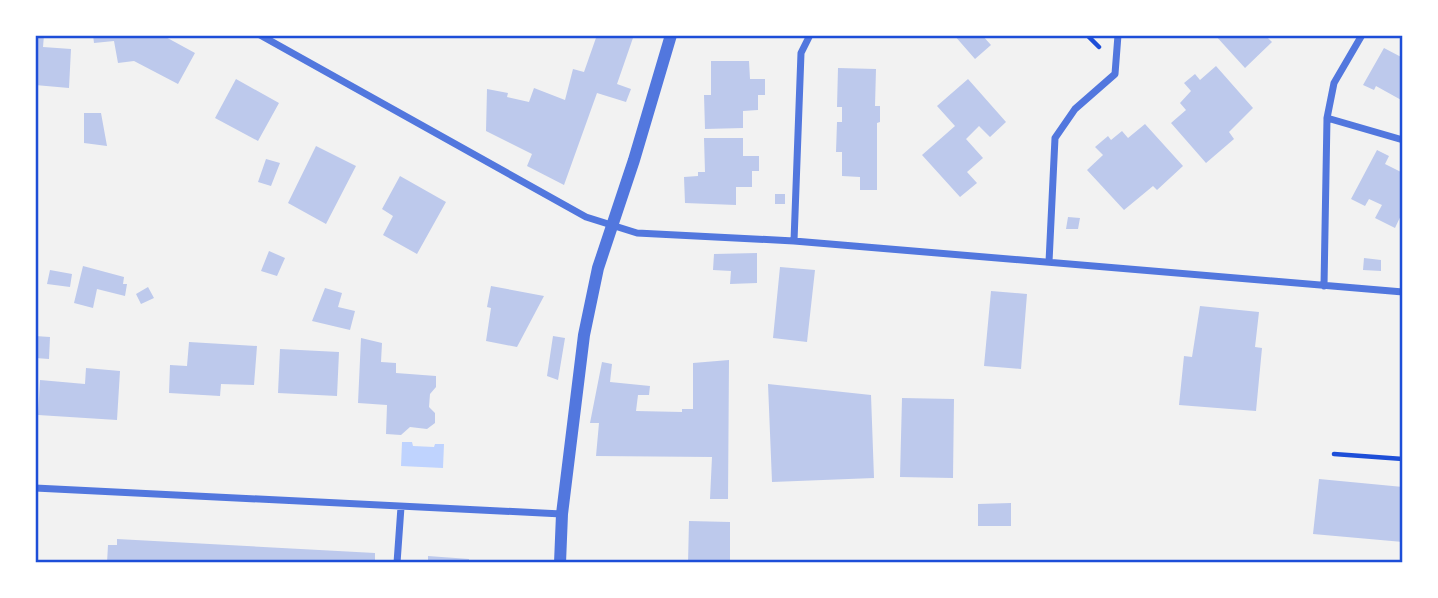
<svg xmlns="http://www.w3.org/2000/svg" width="1438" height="598" font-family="Raleway,sans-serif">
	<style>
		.water { fill: #bfd3fe }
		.building { fill: #bdc9ec }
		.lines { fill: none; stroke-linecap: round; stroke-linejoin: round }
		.path { stroke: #1d4ed8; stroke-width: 4.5 }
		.minor { stroke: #5277de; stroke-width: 7 }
		.tertiary { stroke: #5277de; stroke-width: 12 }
		.neatline { fill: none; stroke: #1d4ed8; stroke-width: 2.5 }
	</style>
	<rect width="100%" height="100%" fill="#f2f2f2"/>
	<path class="water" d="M402,442H412L413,446L434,447L435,444H444L443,468L401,466Z"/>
	<path class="building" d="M35,35H44L43,47L71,49L69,88L35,85Z
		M93,35H162L195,53L178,84L134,61L118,63L114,41L94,43Z
		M597,35H634L617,84L631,89L626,102L597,93L564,185L527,166L532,154L486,131L487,89L508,93L507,97L529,102L534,88L565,100L573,69L584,72Z
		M954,35H982L991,45L975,59Z
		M1215,35H1265L1272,42L1245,68Z
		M1384,48L1403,58V101L1376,86L1374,90L1363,85Z
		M711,61H749L750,79H765V95H758V110L743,111V128L705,129L704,95H711Z
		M1216,66L1253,108L1229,132L1234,139L1206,163L1171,123L1186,110L1180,103L1191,91L1184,83L1195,74L1200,80Z
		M838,68L876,69L875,106H880V122L877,123V190H860V177L842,176V152H836L837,122H842V107H837Z
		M236,79L279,103L258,141L215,118Z
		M968,79L1006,122L990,137L979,126L966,139L983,158L967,172L977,183L960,197L922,155L955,126L937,106Z
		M84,113H101L107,146L84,143Z
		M1145,124L1183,166L1157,190L1153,186L1124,210L1087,170L1103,155L1095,147L1108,136L1111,140L1122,131L1128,138Z
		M704,138H743V156H759V171H752V187H736V205L685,203L684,177L698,176V172H705Z
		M316,146L356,166L326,224L288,203Z
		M1377,150L1389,156L1385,164L1403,173V211L1395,228L1375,218L1382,205L1369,199L1365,206L1351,199Z
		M266,159L280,163L271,186L258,182Z
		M400,176L446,202L417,254L383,235L393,216L382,209Z
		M775,194H785V204H775Z
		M1068,217L1080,218L1078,229H1066Z
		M269,251L285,258L277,276L261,271Z
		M757,253V283L730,284L731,271L713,270L714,254Z
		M1364,258L1381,260V271L1363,270Z
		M83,266L124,277L123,284H127L125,296L97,289L93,308L74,303Z
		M780,267L815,270L807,342L773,338Z
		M50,270L72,274L70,287L47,284Z
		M491,286L544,296L517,347L486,341L491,308L487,307Z
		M148,287L154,298L141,304L136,294Z
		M325,288L342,293L338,307L355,311L350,330L312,321Z
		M991,291L1027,294L1021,369L984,366Z
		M1200,306L1259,312L1255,347L1262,348L1256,411L1179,405L1184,356L1192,357Z
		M35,336L50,337L49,359L35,358Z
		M553,336L565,338L558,380L547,376Z
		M361,338L382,343L381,362L396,363V373L436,376V387L430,394L429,407L435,413V423L427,429L410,427L401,435L386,434L387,405L358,403Z
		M189,342L257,346L254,385L221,384L220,396L169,393L170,365L187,366Z
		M280,349L339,352L337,396L278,393Z
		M729,360L728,499H710L712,457L596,456L599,423H590L602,362L612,364L610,382L650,386L649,395H638L636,411L682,412V409H693V363Z
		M86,368L120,371L117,420L38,415L40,380L85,384Z
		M768,384L871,395L874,478L772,482Z
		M902,398L954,399L953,478L900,477Z
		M1319,479L1403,487V542L1313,534Z
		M1011,503V526H978V504Z
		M689,521L730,522V563H688Z
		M117,539L375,553V563H107L108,545H117Z
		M428,556L469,559V563H428Z"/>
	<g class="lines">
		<path class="path" d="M1087,35L1099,47
			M1334,454L1403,459"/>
		<path class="minor" d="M260,35L586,217L637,233L794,241L1403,292
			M1327,118L1403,140
			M794,241L801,53L810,35
			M1049,262L1055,138L1075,109L1115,74L1118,35
			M1324,286L1327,118L1334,83L1362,35
			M35,488L562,514
			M397,563L401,507"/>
		<path class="tertiary" d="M560,563L562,514L584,335L598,268L634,160L671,35"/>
	</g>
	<rect width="1438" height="598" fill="none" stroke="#ffffff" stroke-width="74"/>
	<rect x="37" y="37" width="1364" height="524" class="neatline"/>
</svg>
